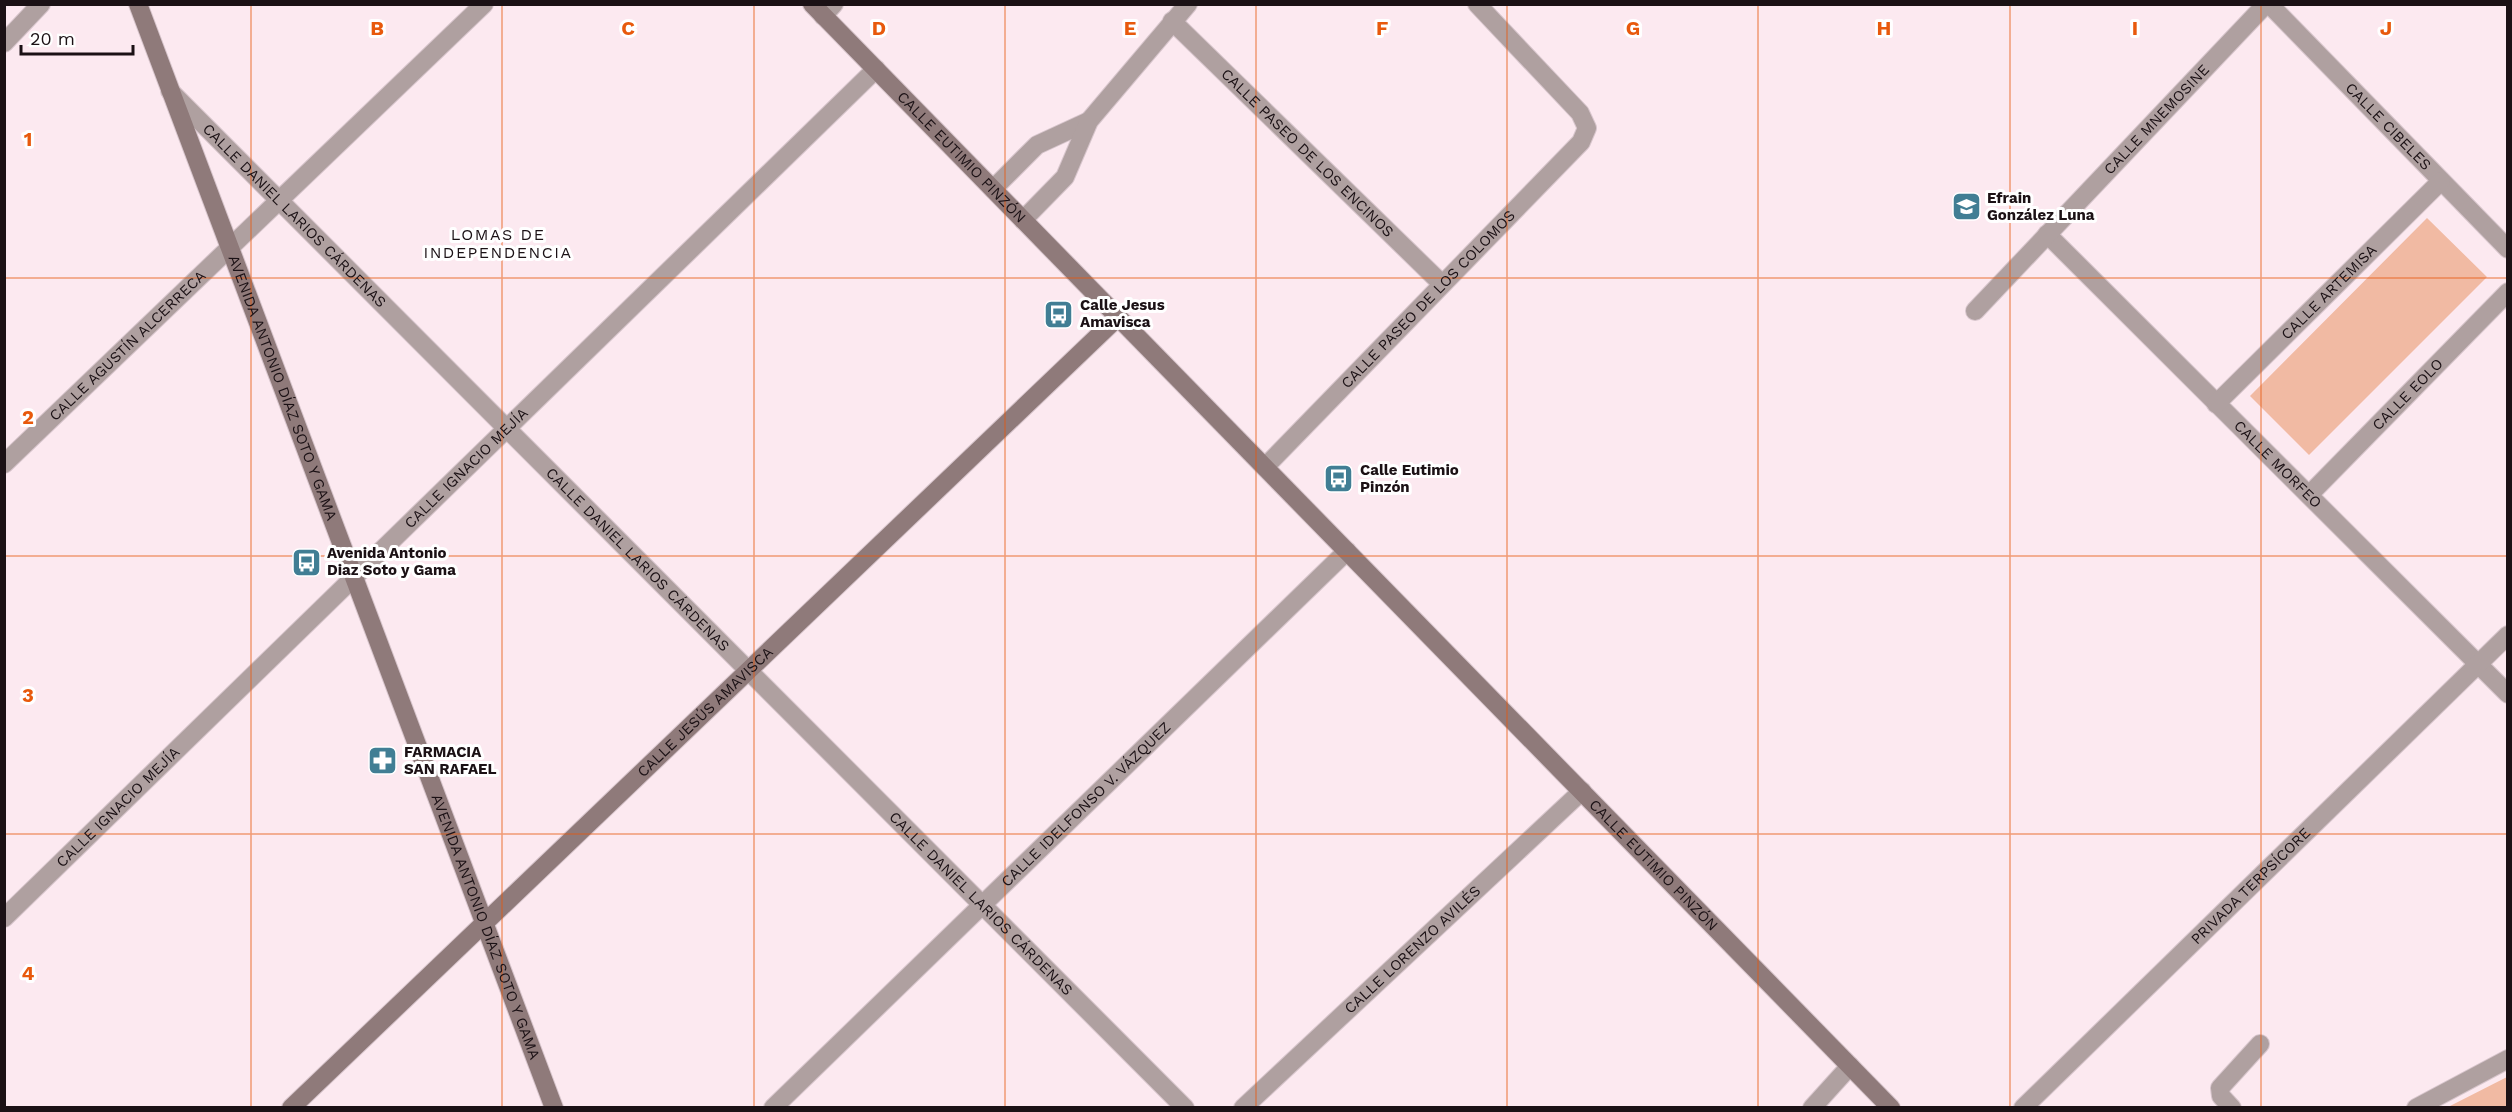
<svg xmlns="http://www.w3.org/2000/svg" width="2512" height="1112" font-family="'Work Sans',sans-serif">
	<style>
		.green { fill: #f1baa3 }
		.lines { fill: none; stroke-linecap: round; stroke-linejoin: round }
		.street-casing { stroke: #d8c6cd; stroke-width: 20 }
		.secondary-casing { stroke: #d8c6cd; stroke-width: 20 }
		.street { stroke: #afa0a0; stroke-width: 18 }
		.secondary { stroke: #8f7a7a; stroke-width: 18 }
		.grid { fill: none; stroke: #e8590c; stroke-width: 1.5; stroke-opacity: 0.55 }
		.labels { text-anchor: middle; stroke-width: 6; stroke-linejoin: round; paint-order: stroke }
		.street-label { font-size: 15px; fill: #1b1115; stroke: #fff }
		.poi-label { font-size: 15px; font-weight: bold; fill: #1b1115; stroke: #fff; text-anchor: start }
		.neighbourhood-label { font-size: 16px; letter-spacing: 1.5px; fill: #1b1115; stroke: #fff }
		.grid-label { font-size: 20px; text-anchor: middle; font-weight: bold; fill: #e8590c; stroke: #fff; stroke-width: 6; stroke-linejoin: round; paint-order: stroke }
	</style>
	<rect width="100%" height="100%" fill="#fce9f0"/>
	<path class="green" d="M2427,218L2487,277L2309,455L2250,396Z
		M2507,1077V1107H2448Z"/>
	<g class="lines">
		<defs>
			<g id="street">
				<path id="s1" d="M2269,4L2508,249"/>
				<path d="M823,16L834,4"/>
				<path id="s2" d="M1172,21L1442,284"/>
				<path d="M4,43L41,4"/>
				<path id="s3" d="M170,91L1185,1108"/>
				<path d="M993,189L1037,145L1089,121"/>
				<path d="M1023,220L1065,177L1089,121L1188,4"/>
				<path id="s4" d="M2047,234L2508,694"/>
				<path id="s5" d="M1975,311L2266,4"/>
				<path id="s6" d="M2216,404L2441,181"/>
				<path id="s7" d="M4,464L484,4"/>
				<path id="s8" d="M1265,467L1581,142L1587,128L1580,113L1477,4"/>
				<path id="s9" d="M2309,495L2508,292"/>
				<path id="s10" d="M4,918L876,69"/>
				<path id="s11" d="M773,1108L1347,551"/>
				<path id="s12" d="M1243,1108L1582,791"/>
				<path d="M1812,1108L1850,1066"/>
				<path id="s13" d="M2023,1108L2508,635"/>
				<path d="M2232,1108L2221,1096L2220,1088L2260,1044"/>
				<path d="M2416,1108L2508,1059"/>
			</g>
			<g id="secondary">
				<path id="s14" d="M138,4L554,1108"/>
				<path id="s15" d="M812,4L1891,1108"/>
				<path id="s16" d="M291,1108L1118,317"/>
			</g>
		</defs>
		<use href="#street" class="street-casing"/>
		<use href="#secondary" class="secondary-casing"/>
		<use href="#street" class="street"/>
		<use href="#secondary" class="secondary"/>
	</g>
	<path class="grid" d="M251,4V1108M502,4V1108M754,4V1108M1005,4V1108M1256,4V1108M1507,4V1108M1758,4V1108M2010,4V1108M2261,4V1108M4,278H2508M4,556H2508M4,834H2508"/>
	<defs>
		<symbol id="school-square" viewBox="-11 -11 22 22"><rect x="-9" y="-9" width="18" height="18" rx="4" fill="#417e94" stroke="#fff"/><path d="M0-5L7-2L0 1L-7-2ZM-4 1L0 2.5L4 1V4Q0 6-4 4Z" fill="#fff"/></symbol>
		<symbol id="bus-square" viewBox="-11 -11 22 22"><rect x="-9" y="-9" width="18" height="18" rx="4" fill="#417e94" stroke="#fff"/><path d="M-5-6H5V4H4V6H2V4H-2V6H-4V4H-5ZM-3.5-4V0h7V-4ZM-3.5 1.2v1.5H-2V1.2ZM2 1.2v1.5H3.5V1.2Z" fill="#fff"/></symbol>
		<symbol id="pharmacy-square" viewBox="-11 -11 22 22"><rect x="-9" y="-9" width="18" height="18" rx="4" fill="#417e94" stroke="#fff"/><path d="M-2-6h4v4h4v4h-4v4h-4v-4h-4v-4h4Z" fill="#fff"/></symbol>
	</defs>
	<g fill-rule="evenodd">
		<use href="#school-square" x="1950" y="190" width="33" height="33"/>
		<use href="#bus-square" x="1042" y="298" width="33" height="33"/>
		<use href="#bus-square" x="1322" y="462" width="33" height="33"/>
		<use href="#bus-square" x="290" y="546" width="33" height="33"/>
		<use href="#pharmacy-square" x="366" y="744" width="33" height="33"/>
	</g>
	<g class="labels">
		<g class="street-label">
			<text dy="5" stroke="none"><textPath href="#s5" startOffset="264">CALLE MNEMOSINE</textPath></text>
			<text dy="5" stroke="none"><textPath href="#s1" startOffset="171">CALLE CIBELES</textPath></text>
			<text dy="5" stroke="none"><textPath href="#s2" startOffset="189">CALLE PASEO DE LOS ENCINOS</textPath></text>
			<text dy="5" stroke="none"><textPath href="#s15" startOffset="214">CALLE EUTIMIO PINZÓN</textPath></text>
			<text dy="5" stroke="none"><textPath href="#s3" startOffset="176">CALLE DANIEL LARIOS CÁRDENAS</textPath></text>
			<text dy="5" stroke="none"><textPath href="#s6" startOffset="159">CALLE ARTEMISA</textPath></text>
			<text dy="5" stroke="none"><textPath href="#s8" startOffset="234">CALLE PASEO DE LOS COLOMOS</textPath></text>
			<text dy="5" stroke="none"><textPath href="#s7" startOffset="171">CALLE AGUSTÍN ALCERRECA</textPath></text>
			<text dy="5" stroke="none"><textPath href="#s14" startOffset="410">AVENIDA ANTONIO DÍAZ SOTO Y GAMA</textPath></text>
			<text dy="5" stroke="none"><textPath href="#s9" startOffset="141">CALLE EOLO</textPath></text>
			<text dy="5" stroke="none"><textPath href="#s4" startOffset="326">CALLE MORFEO</textPath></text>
			<text dy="5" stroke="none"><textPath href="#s10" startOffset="645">CALLE IGNACIO MEJÍA</textPath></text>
			<text dy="5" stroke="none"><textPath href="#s3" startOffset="662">CALLE DANIEL LARIOS CÁRDENAS</textPath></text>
			<text dy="5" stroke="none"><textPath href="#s16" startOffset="573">CALLE JESÚS AMAVISCA</textPath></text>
			<text dy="5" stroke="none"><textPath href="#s11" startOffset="436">CALLE IDELFONSO V. VÁZQUEZ</textPath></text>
			<text dy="5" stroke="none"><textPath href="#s10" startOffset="159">CALLE IGNACIO MEJÍA</textPath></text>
			<text dy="5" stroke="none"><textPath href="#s15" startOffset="1204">CALLE EUTIMIO PINZÓN</textPath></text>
			<text dy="5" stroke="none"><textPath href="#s13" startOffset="318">PRIVADA TERPSÍCORE</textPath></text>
			<text dy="5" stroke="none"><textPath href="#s3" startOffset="1148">CALLE DANIEL LARIOS CÁRDENAS</textPath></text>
			<text dy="5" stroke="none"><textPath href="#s14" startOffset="986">AVENIDA ANTONIO DÍAZ SOTO Y GAMA</textPath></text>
			<text dy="5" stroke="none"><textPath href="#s12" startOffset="232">CALLE LORENZO AVILÉS</textPath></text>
		</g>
		<g class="poi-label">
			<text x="1987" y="203">Efrain<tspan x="1987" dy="17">González Luna</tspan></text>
			<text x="1080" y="310">Calle Jesus<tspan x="1080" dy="17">Amavisca</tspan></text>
			<text x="1360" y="475">Calle Eutimio<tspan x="1360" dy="17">Pinzón</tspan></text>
			<text x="327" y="558">Avenida Antonio<tspan x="327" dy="17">Diaz Soto y Gama</tspan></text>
			<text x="404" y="757">FARMACIA<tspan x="404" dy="17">SAN RAFAEL</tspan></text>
		</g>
		<g class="neighbourhood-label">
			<text x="498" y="240">LOMAS DE<tspan x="498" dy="18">INDEPENDENCIA</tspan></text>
		</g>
	</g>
	<g class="grid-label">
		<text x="377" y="35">B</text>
		<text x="628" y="35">C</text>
		<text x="879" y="35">D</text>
		<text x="1130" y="35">E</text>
		<text x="1382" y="35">F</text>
		<text x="1633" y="35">G</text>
		<text x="1884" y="35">H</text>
		<text x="2135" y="35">I</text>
		<text x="2386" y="35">J</text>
		<text x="28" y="146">1</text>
		<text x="28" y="424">2</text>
		<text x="28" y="702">3</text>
		<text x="28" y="980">4</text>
	</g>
	<rect width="2512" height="1112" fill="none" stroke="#1b1115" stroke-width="12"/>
	<path d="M21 45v9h112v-9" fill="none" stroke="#1b1115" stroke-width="3"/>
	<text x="30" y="45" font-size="18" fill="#1b1115" stroke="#ffffff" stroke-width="4.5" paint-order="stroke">20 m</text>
</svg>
